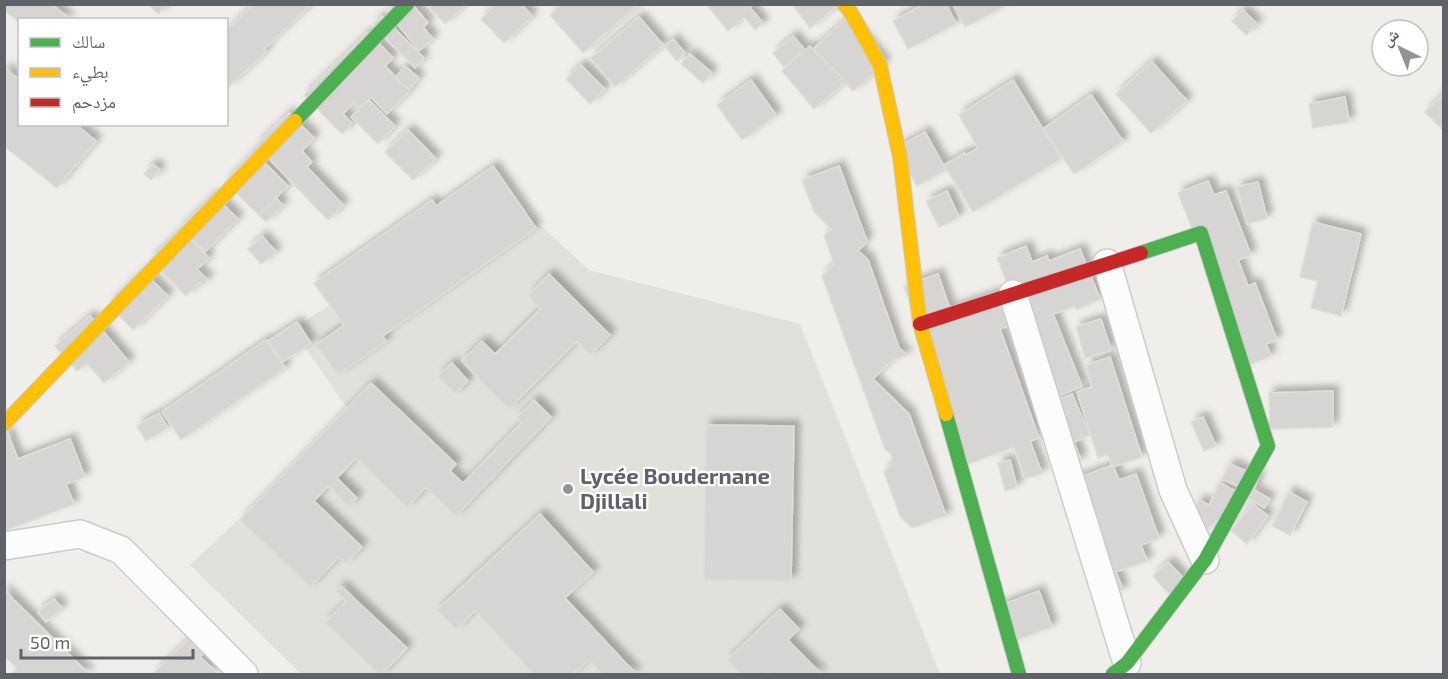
<svg xmlns="http://www.w3.org/2000/svg" width="1448" height="679" font-family="'Exo 2','Noto Naskh Arabic',sans-serif">
	<style>
		.education { fill: #e2e0da }
		.building { fill: #d6d5d3; stroke: #deddd9; stroke-width: 1.5; filter: url(#shadow) }
		.lines { fill: none; stroke-linecap: round; stroke-linejoin: round }
		.street-casing { stroke: #cbcccc; stroke-width: 30 }
		.fast-casing { stroke: #cacacb; stroke-width: 16 }
		.slow-casing { stroke: #cacacb; stroke-width: 16 }
		.jam-casing { stroke: #cacacb; stroke-width: 16 }
		.street { stroke: #fdfcfc; stroke-width: 27 }
		.fast { stroke: #4caf50; stroke-width: 14 }
		.slow { stroke: #ffc107; stroke-width: 14 }
		.jam { stroke: #c62828; stroke-width: 14 }
		.poi-dot { fill: #919496; stroke: #fff; stroke-width: 2 }
		.labels { text-anchor: middle; stroke-width: 4.5; stroke-linejoin: round; paint-order: stroke }
		.poi-label { font-size: 22px; font-weight: bold; fill: #5f6368; stroke: #fff; text-anchor: start }
	</style>
	<defs>
		<filter id="shadow"><feDropShadow dx="5.5" dy="-5.5" stdDeviation="3" flood-color="#0004"/></filter>
	</defs>
	<rect width="100%" height="100%" fill="#efeeea"/>
	<path class="education" d="M502,190L589,270L800,324L940,674H301L190,565L351,414L304,346L302,323Z"/>
	<path class="building" d="M52,4L70,20H20V23L4,10L5,4Z
		M148,4H168L158,14Z
		M254,4H311L264,49L266,52L227,88L226,31Z
		M412,4L428,23L423,27L433,39L419,51L387,11Z
		M427,4H466L445,24Z
		M497,4H521L532,16L504,43L481,19Z
		M562,4H639L583,53L550,15Z
		M706,4H752L750,8L763,23L755,30L744,17L728,31Z
		M792,4H840L810,28Z
		M924,4H946L956,24L908,49L893,21Z
		M953,4H1004L1005,6L965,27Z
		M1243,10L1257,24L1246,35L1232,21Z
		M382,16L424,58L415,68L373,25Z
		M639,17L663,45L615,87L591,58Z
		M846,19L885,63L853,91L814,48Z
		M368,32L393,58L385,66L410,91L387,114L371,97L360,108L354,102L343,114L352,123L342,134L304,95Z
		M793,36L804,49L784,67L773,53Z
		M673,39L685,53L677,61L665,47Z
		M810,46L843,84L814,109L782,71Z
		M690,54L712,73L703,83L681,64Z
		M1152,62L1187,101L1151,133L1116,94Z
		M581,65L605,89L590,104L566,79Z
		M405,66L419,78L409,90L395,78Z
		M4,68L20,80V124H75L96,141L57,188L4,146Z
		M751,80L776,115L742,140L717,105Z
		M1013,80L1061,159L973,212L944,165L965,153L966,155L978,148L959,115Z
		M1444,93V131L1425,112Z
		M1091,95L1123,141L1074,174L1043,129Z
		M1345,97L1349,122L1313,128L1309,104Z
		M369,100L395,126L378,144L351,117Z
		M289,113L314,138L302,151L312,162L307,167L343,205L328,220L256,145Z
		M408,130L436,159L413,180L385,152Z
		M925,132L946,170L917,186L895,149Z
		M254,152L288,186L259,215L225,182Z
		M153,164L160,170L151,180L144,174Z
		M493,166L536,228L383,336L386,341L338,375L316,345L344,325L314,283L432,200L436,206Z
		M839,166L867,241L858,251L868,260L899,348L907,355L890,362L873,379L909,414L946,516L912,528L900,516L884,472L893,463L891,454L885,449L822,276L834,263L824,235L831,229L814,212L802,180Z
		M1208,181L1214,195L1226,191L1251,255L1238,260L1248,286L1255,283L1277,340L1266,344L1271,356L1246,366L1178,193Z
		M1258,182L1267,218L1247,224L1237,187Z
		M947,191L959,217L939,227L926,201Z
		M214,195L238,219L205,252L181,227Z
		M276,198L283,205L266,222L259,215Z
		M1313,222L1361,234L1341,316L1311,308L1318,281L1300,277Z
		M181,229L209,258L197,269L208,280L202,285L200,282L186,296L150,260Z
		M262,236L276,252L261,264L248,249Z
		M1026,246L1032,262L1047,256L1049,261L1080,249L1100,299L1076,310L1075,306L1053,314L1082,386L1054,398L997,258Z
		M143,271L168,296L133,330L109,305Z
		M549,274L610,335L590,355L577,341L509,409L462,361L482,341L495,354L540,309L528,296Z
		M938,274L950,309L996,293L1008,326L1000,329L1039,438L1030,441L1042,473L1025,479L1014,447L968,464L904,286Z
		M90,316L129,362L104,383L87,363L77,371L55,346Z
		M1101,319L1111,350L1085,358L1076,327Z
		M297,322L311,343L283,362L268,341Z
		M266,340L285,368L181,440L162,412Z
		M1110,357L1142,457L1112,467L1108,454L1098,458L1077,392L1092,387L1086,365Z
		M452,363L468,381L455,394L438,376Z
		M371,383L456,464L450,471L463,483L521,423L517,418L534,400L551,417L456,516L426,487L407,507L356,458L337,478L357,498L349,507L328,486L314,501L362,547L346,563L339,557L310,587L240,520Z
		M1333,391V427L1270,429L1269,393Z
		M1072,394L1090,435L1074,442L1081,460L1068,465L1043,406Z
		M159,413L168,428L146,441L137,426Z
		M1203,417L1216,446L1204,451L1191,422Z
		M706,425L794,426L791,581L704,580Z
		M7,432L18,459L70,439L85,477L66,484L74,504L4,531V433Z
		M1010,460L1017,487L1005,491L998,463Z
		M1230,464L1259,477L1252,493L1222,479Z
		M1113,465L1119,480L1136,474L1159,538L1141,545L1147,561L1116,572L1123,590L1108,595L1067,482Z
		M1220,483L1249,498L1195,537L1203,521L1192,515L1199,500L1209,505Z
		M1254,490L1270,499L1264,508L1249,498Z
		M1289,492L1307,502L1290,535L1272,526Z
		M1253,504L1268,516L1247,544L1231,531Z
		M540,514L593,572L565,598L636,674H602L589,660L572,674H534L475,611L456,629L437,610Z
		M1168,562L1185,580L1169,594L1153,576Z
		M341,586L407,648L382,674H379L325,623L346,601L336,591Z
		M4,590L89,674H11L17,668L4,656Z
		M1039,591L1052,627L1012,642L999,606Z
		M54,599L62,608L46,622L38,612Z
		M780,609L799,629L788,640L821,674H770L768,672L765,674H741L727,660Z
		M197,631L212,646L200,657L218,674H153Z"/>
	<g class="lines">
		<defs>
			<path id="street" d="M1107,263L1173,490L1205,560
				M1013,294L1127,663
				M4,546L80,534L121,550L244,674"/>
			<path id="fast" d="M295,121L407,4
				M946,414L1019,674
				M1113,674L1127,663L1205,560L1268,446L1201,233L1141,253"/>
			<path id="slow" d="M844,4L850,11L880,65L900,157L920,324L946,414
				M4,424L295,121"/>
			<path id="jam" d="M920,324L1141,253"/>
		</defs>
		<use href="#street" class="street-casing"/>
		<use href="#fast" class="fast-casing"/>
		<use href="#slow" class="slow-casing"/>
		<use href="#jam" class="jam-casing"/>
		<use href="#street" class="street"/>
		<use href="#fast" class="fast"/>
		<use href="#slow" class="slow"/>
		<use href="#jam" class="jam"/>
	</g>
	<circle class="poi-dot" cx="568" cy="489" r="6"/>
	<g class="labels">
		<g class="poi-label">
			<text x="580" y="484">Lycée Boudernane<tspan x="580" dy="25">Djillali</tspan></text>
		</g>
	</g>
	<rect width="1448" height="679" fill="none" stroke="#5f6368" stroke-width="12"/>
	<rect x="18" y="18" width="210" height="108" fill="#ffffff" stroke="#bfc1c3" stroke-width="1.5"/>
	<rect x="30" y="38" width="30" height="9" fill="#4caf50" stroke="#bfc1c3" stroke-width="1.5"/>
	<text x="72" y="48" font-size="18" fill="#5f6368">سالك</text>
	<rect x="30" y="68" width="30" height="9" fill="#ffc107" stroke="#bfc1c3" stroke-width="1.5"/>
	<text x="72" y="78" font-size="18" fill="#5f6368">بطيء</text>
	<rect x="30" y="98" width="30" height="9" fill="#c62828" stroke="#bfc1c3" stroke-width="1.5"/>
	<text x="72" y="108" font-size="18" fill="#5f6368">مزدحم</text>
	<g transform="translate(1400 48) rotate(317)"><circle r="28" fill="#ffffff" stroke="#bfc1c3" stroke-width="1.5"/>
	<path d="M0-4.5L10 22L0 15L-10 22Z" fill="#919496"/>
	<text y="-9" font-size="16" font-weight="bold" text-anchor="middle" fill="#5f6368">ش</text>
	</g>
	<path d="M21 649v9h172v-9" fill="none" stroke="#5f6368" stroke-width="3"/>
	<text x="30" y="649" font-size="18" fill="#5f6368" stroke="#ffffff" stroke-width="4.5" paint-order="stroke">50 m</text>
</svg>
